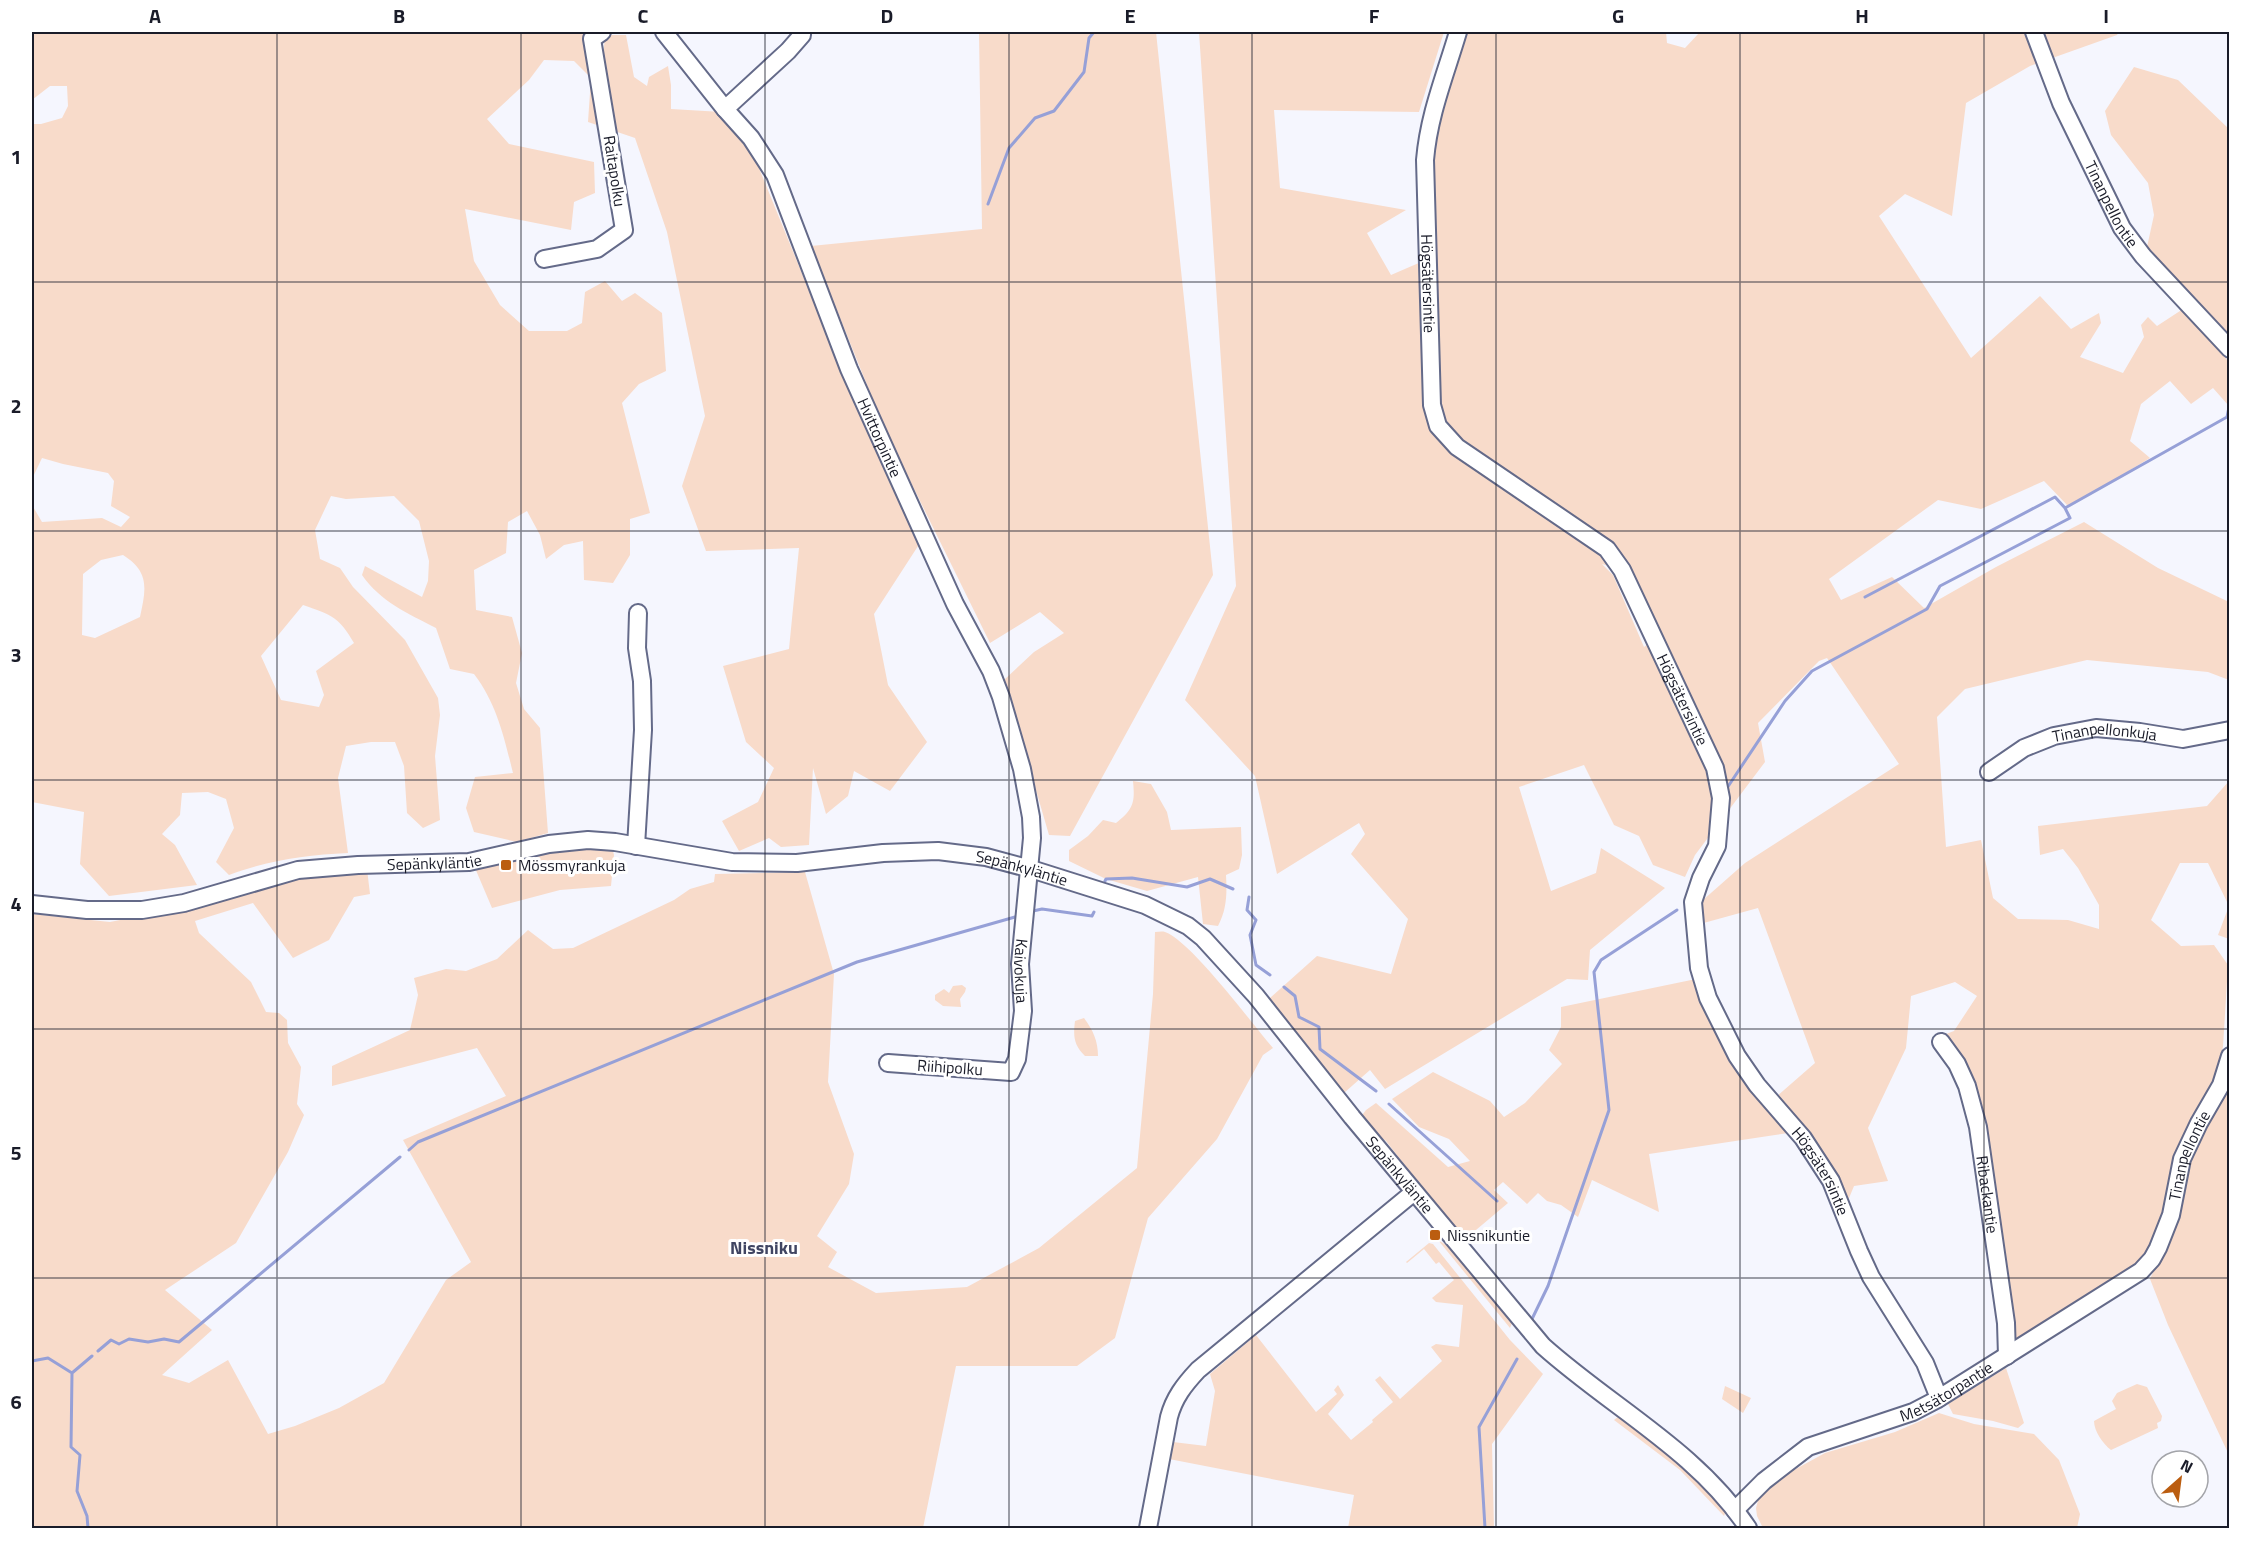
<svg xmlns="http://www.w3.org/2000/svg" width="2261" height="1560" font-family="'Titillium Web',sans-serif">
	<style>
		.green { fill: #f8dbca; fill-rule: evenodd }
		.lines { fill: none; stroke-linecap: round; stroke-linejoin: round }
		.stream { stroke: #96a0d7; stroke-width: 3 }
		.minor-casing { stroke: #646a89; stroke-width: 20 }
		.minor { stroke: #fff; stroke-width: 16 }
		.grid { fill: none; stroke: #1a1c29; stroke-width: 1.5; stroke-opacity: 0.55 }
		.poi-dot { fill: #bb5d10; stroke: #fff; stroke-width: 2 }
		.labels { text-anchor: middle; stroke-width: 6; stroke-linejoin: round; paint-order: stroke }
		.street-label { font-size: 16px; fill: #1a1c29; stroke: #fff }
		.poi-label { font-size: 16px; fill: #1a1c29; stroke: #fff; text-anchor: start }
		.neighbourhood-label { font-size: 18px; font-weight: bold; fill: #404562; stroke: #fff }
		.neatline { fill: none; stroke: #1a1c29; stroke-width: 2 }
		.grid-label { font-size: 20px; text-anchor: middle; font-weight: bold; fill: #1a1c29 }
	</style>
	<rect width="100%" height="100%" fill="#f5f6fe"/>
	<path class="green" d="M32,32H593L588,34L585,55L603,60L605,35H626L634,77L647,86L649,77L668,66L671,85V109L722,112L752,151L861,418L920,543L874,614L888,685L927,742L890,791L854,771L848,796L826,814L813,768L809,845L781,847L769,838L739,851L722,821L758,802L774,768L746,742L723,666L789,649L799,548L706,551L682,486L705,416L667,232L635,138L588,122L591,78L574,61L544,60L529,80L487,119L509,144L594,162L595,193L574,202L571,230L465,209L474,261L500,305L529,331H567L582,323L585,292L605,281L622,301L635,293L662,313L666,371L639,384L622,403L650,513L630,519V555L613,583L584,580L583,541L564,545L546,559L540,535L527,511L508,522L506,553L474,570L476,610L512,617L522,653L516,683L524,709L540,728L548,833L517,842L474,832L466,808L475,777L513,773C504,737 497,704 474,674L450,669L436,628C407,613 381,602 362,575L365,566L422,597L428,581L429,561L419,521L394,496L346,499L331,496L315,530L320,559L340,568L353,587L405,640L438,698L440,715L435,756L440,820L423,828L407,813L404,766L395,742H371L346,746L338,778L348,853C306,855 269,860 229,875L216,862L234,828L226,799L208,792L182,793L180,815L162,834L175,845L197,885L109,896L80,864L84,812L32,802V505L42,522L102,518L121,527L130,517L111,506L114,481L108,473L63,464L42,458L32,479V124H41L62,118L68,106L67,86H50L32,100ZM123,555C150,572 146,589 140,617L95,638L82,635L83,574L101,560ZM303,605C332,615 339,617 354,643L316,671L324,695L319,707L281,700L261,656Z
		M979,32H1156L1213,575L1070,836L1049,835L1004,680L1034,652L1064,633L1040,612L990,643L886,432L811,246L982,229Z
		M1199,32H1444L1419,112L1274,110L1280,188L1406,210L1367,233L1391,275L1428,259L1425,160L1458,32H1666L1667,43L1685,48L1700,32H2119L2117,35L2030,66L1966,103L1952,216L1905,194L1879,216L1971,358L2040,296L2071,329L2099,313L2101,323L2080,357L2123,373L2144,337L2141,325L2148,317L2157,326L2183,309L2229,362L2228,405L2213,388L2191,404L2170,381L2141,404L2130,441L2150,458L2069,507L2044,481L1981,509L1938,500L1829,579L1841,600L1892,577L1924,608L1996,567L2084,522L2158,568L2229,602V680L2208,672L2087,660L1965,689L1937,717L1946,847L1981,840L1993,898L2018,919L2068,920L2099,929V905L2078,868L2063,849L2040,855L2038,826L2207,806L2229,781V939L2218,935L2229,906L2208,863H2180L2151,920L2181,946L2214,945L2228,965L2223,1047L2213,1080L2191,1118L2174,1154L2163,1210L2147,1254L2133,1269L2016,1341L2010,1337L1971,1075L1946,1034L1954,1031L1977,996L1955,982L1911,996L1906,1048L1868,1128L1888,1181L1854,1186L1847,1203L1776,1097L1815,1063L1758,908L1700,924L1703,900L1745,863L1899,764L1827,658L1819,661L1758,723L1765,762L1695,855L1685,877L1653,865L1639,836L1614,825L1584,765L1519,787L1551,891L1596,873L1601,848L1665,888L1590,950L1588,980L1567,979L1385,1089L1370,1070L1344,1093L1269,999L1317,956L1391,974L1408,919L1351,854L1365,834L1359,823L1277,874L1255,776L1185,700L1236,586ZM1602,564L1622,570L1655,639L1644,647L1613,575Z
		M2134,67L2178,80L2229,129V337L2147,247L2154,215L2148,183L2111,135L2105,111Z
		M1133,781L1151,784L1167,812L1171,830L1241,827L1242,855L1239,869L1226,875C1227,893 1227,909 1218,926L1203,924L1198,877L1147,891L1106,879L1069,861V850L1088,836L1103,820L1116,823C1134,809 1135,802 1133,781Z
		M575,846L612,847L614,855L611,886L560,890L492,908L475,868Z
		M367,869L370,894L354,897L329,940L293,958L253,903L195,921L199,933L251,982L266,1012L279,1013L287,1020L288,1043L301,1067L297,1104L304,1115L288,1152L236,1243L165,1290L212,1330L162,1375L189,1383L228,1360L268,1434L295,1426L339,1408L384,1383L446,1280L471,1262L403,1140L506,1096L477,1048L332,1086V1066L410,1030L418,995L414,978L446,969L466,971L497,959L528,930L553,949L573,948L674,900L690,889L714,882L715,874L805,872L834,974L828,1082L854,1154L849,1184L817,1236L837,1252L828,1267L876,1293L967,1287L1039,1248L1137,1168L1153,994L1155,932C1158,932 1162,931 1165,932C1190,940 1253,1025 1273,1048L1263,1055L1217,1139L1148,1218L1115,1338L1077,1366H956L923,1528H32V914L110,922L206,903L284,878Z
		M1696,979L1795,1132L1649,1154L1659,1212L1592,1180L1578,1217L1561,1205L1547,1201L1538,1193L1527,1204L1503,1182L1494,1190L1508,1203L1463,1241L1386,1141L1370,1129L1360,1118L1366,1110L1376,1103L1448,1167L1470,1161L1449,1139L1419,1127L1392,1099L1433,1072L1490,1101L1504,1117L1525,1103L1562,1064L1549,1050L1561,1027V1007Z
		M962,985L966,988L965,992L960,999L961,1007L943,1006L935,1000V995L944,989L949,993L953,986Z
		M1084,1018C1093,1030 1098,1041 1098,1056H1085C1074,1045 1073,1037 1075,1021Z
		M2229,1082V1455L2168,1325L2150,1279L2178,1218L2189,1162L2206,1126Z
		M1438,1240L1453,1249L1513,1321L1510,1328Z
		M1429,1243L1433,1244L1510,1340L1543,1374L1492,1444L1494,1528H1348L1354,1495L1169,1459L1173,1442L1206,1446L1215,1391L1210,1374L1256,1335L1316,1412L1337,1394L1334,1390L1338,1385L1344,1395L1328,1414L1351,1440L1373,1422L1372,1420L1393,1402L1375,1380L1380,1376L1400,1399L1442,1361L1431,1347L1436,1344L1459,1347L1463,1305L1436,1302L1432,1298L1454,1280L1439,1262L1436,1264L1424,1249L1407,1263L1406,1262Z
		M2006,1368L2024,1423L2018,1428L1993,1421L1953,1414L1948,1404Z
		M2137,1384L2147,1387L2162,1416L2161,1421L2157,1423L2158,1428L2111,1450C2103,1444 2094,1431 2094,1421L2116,1409L2112,1401L2117,1393Z
		M1725,1386L1751,1398L1743,1413L1722,1399Z
		M1939,1413L1974,1424L2034,1434L2059,1460L2080,1514L2077,1528H1763L1757,1516L1756,1508L1759,1497L1794,1470L1825,1453L1895,1432Z
		M1619,1416L1679,1460L1726,1511L1724,1516L1680,1470L1614,1420Z"/>
	<g class="lines">
		<path class="stream" d="M988,204L1009,148L1035,118L1054,111L1084,72L1089,38L1094,32
			M1865,597L2055,497L2065,508
			M1727,788L1785,701L1812,671L1927,609L1940,586L2070,518L2065,508L2227,417L2230,402
			M1105,881L1106,879L1132,878L1187,887L1210,879L1233,889
			M1249,897L1247,910L1256,920L1250,935L1256,965L1270,975
			M1033,911L1042,909L1092,916L1094,912
			M1284,987L1295,996L1299,1017L1319,1027L1320,1049L1376,1091
			M1389,1104L1497,1201
			M409,1150L418,1142L857,962L1015,917
			M1532,1319L1548,1286L1609,1110L1594,972L1601,960L1677,910
			M98,1351L111,1340L119,1344L129,1339L148,1342L164,1339L179,1342L400,1157
			M32,1361L48,1358L72,1373L92,1356
			M72,1373L71,1447L80,1455L77,1491L87,1516L88,1528
			M1485,1528L1479,1427L1517,1359"/>
		<defs>
			<g id="minor">
				<path id="s1" d="M664,32L725,109L751,138L775,175L849,369L955,604L991,671L1001,697L1022,769L1031,817L1032,838L1020,964L1023,1011L1017,1059L1011,1072L888,1063"/>
				<path id="s2" d="M1458,32C1445,76 1429,114 1425,160L1432,405L1438,426L1457,447L1607,549L1622,570L1715,768L1721,798L1717,846L1701,878L1693,902L1699,968L1708,998L1737,1056L1757,1085L1803,1138L1831,1181L1859,1251L1871,1277L1925,1363L1939,1398"/>
				<path id="s3" d="M2034,32L2061,103L2122,228L2143,256L2230,349"/>
				<path d="M725,109L788,51L802,35V32"/>
				<path d="M544,259L597,249L624,230L592,39L602,32"/>
				<path id="s4" d="M1989,772L2024,748L2054,736L2096,728L2140,732L2183,739L2230,730"/>
				<path d="M636,846L643,730L642,681L637,648L638,613"/>
				<path id="s5" d="M32,904L87,910H142L184,903L298,870L358,865L469,862L549,844L588,840L615,842L732,862L797,863L883,853L938,851L986,857L1031,869L1145,905L1188,926L1203,938L1256,996L1352,1117L1543,1346C1611,1407 1697,1451 1748,1528"/>
				<path id="s6" d="M1941,1042L1957,1064L1967,1086L1978,1127L2006,1323L2007,1356"/>
				<path id="s7" d="M1735,1510L1764,1481L1808,1447L1913,1412L1936,1400L2141,1271L2152,1259L2158,1248L2171,1215L2182,1159L2199,1123L2221,1085L2230,1056"/>
				<path d="M1148,1528L1169,1417C1174,1398 1184,1385 1198,1370L1414,1192"/>
			</g>
		</defs>
		<use href="#minor" class="minor-casing"/>
		<use href="#minor" class="minor"/>
	</g>
	<path class="grid" d="M277,32V1528M521,32V1528M765,32V1528M1009,32V1528M1252,32V1528M1496,32V1528M1740,32V1528M1984,32V1528M32,282H2230M32,531H2230M32,780H2230M32,1029H2230M32,1278H2230"/>
	<g class="poi-dot">
		<rect x="500" y="859" width="12" height="12" rx="3"/>
		<rect x="1429" y="1229" width="12" height="12" rx="3"/>
	</g>
	<g class="labels">
		<g class="street-label">
			<text transform="translate(615 171) rotate(81)" y="6">Raitapolku</text>
			<text dy="6" stroke="none"><textPath href="#s3" startOffset="189">Tinanpellontie</textPath></text>
			<text dy="6" stroke="none"><textPath href="#s2" startOffset="256">Högsätersintie</textPath></text>
			<text dy="6" stroke="none"><textPath href="#s1" startOffset="464">Hvittorpintie</textPath></text>
			<text dy="6" stroke="none"><textPath href="#s2" startOffset="778">Högsätersintie</textPath></text>
			<text dy="6" stroke="none"><textPath href="#s4" startOffset="126">Tinanpellonkuja</textPath></text>
			<text dy="6" stroke="none"><textPath href="#s5" startOffset="408">Sepänkyläntie</textPath></text>
			<text dy="6" stroke="none"><textPath href="#s5" startOffset="1002">Sepänkyläntie</textPath></text>
			<text dy="6" stroke="none"><textPath href="#s1" startOffset="1029">Kaivokuja</textPath></text>
			<text transform="translate(950 1067) rotate(4)" y="6">Riihipolku</text>
			<text dy="6" stroke="none"><textPath href="#s7" startOffset="602">Tinanpellontie</textPath></text>
			<text dy="6" stroke="none"><textPath href="#s2" startOffset="1299">Högsätersintie</textPath></text>
			<text dy="6" stroke="none"><textPath href="#s5" startOffset="1506">Sepänkyläntie</textPath></text>
			<text dy="6" stroke="none"><textPath href="#s6" startOffset="162">Ribackantie</textPath></text>
			<text dy="6" stroke="none"><textPath href="#s7" startOffset="246">Metsätorpantie</textPath></text>
		</g>
		<g class="poi-label">
			<text x="518" y="871">Mössmyrankuja</text>
			<text x="1447" y="1241">Nissnikuntie</text>
		</g>
		<g class="neighbourhood-label">
			<text x="764" y="1254">Nissniku</text>
		</g>
	</g>
	<rect width="2261" height="1560" fill="none" stroke="#ffffff" stroke-width="66"/>
	<g transform="translate(2180 1479) rotate(28)"><circle r="28" fill="#ffffff" stroke="#a3a4a9" stroke-width="1.5"/>
	<path d="M0-4.5L10 22L0 15L-10 22Z" fill="#bb5d10"/>
	<text y="-9" font-size="16" font-weight="bold" text-anchor="middle" fill="#1a1c29">N</text>
	</g>
	<rect x="33" y="33" width="2195" height="1494" class="neatline"/>
	<g class="grid-label">
		<text x="155" y="23">A</text>
		<text x="399" y="23">B</text>
		<text x="643" y="23">C</text>
		<text x="887" y="23">D</text>
		<text x="1130" y="23">E</text>
		<text x="1374" y="23">F</text>
		<text x="1618" y="23">G</text>
		<text x="1862" y="23">H</text>
		<text x="2106" y="23">I</text>
		<text x="16" y="164">1</text>
		<text x="16" y="413">2</text>
		<text x="16" y="662">3</text>
		<text x="16" y="911">4</text>
		<text x="16" y="1160">5</text>
		<text x="16" y="1409">6</text>
	</g>
</svg>
